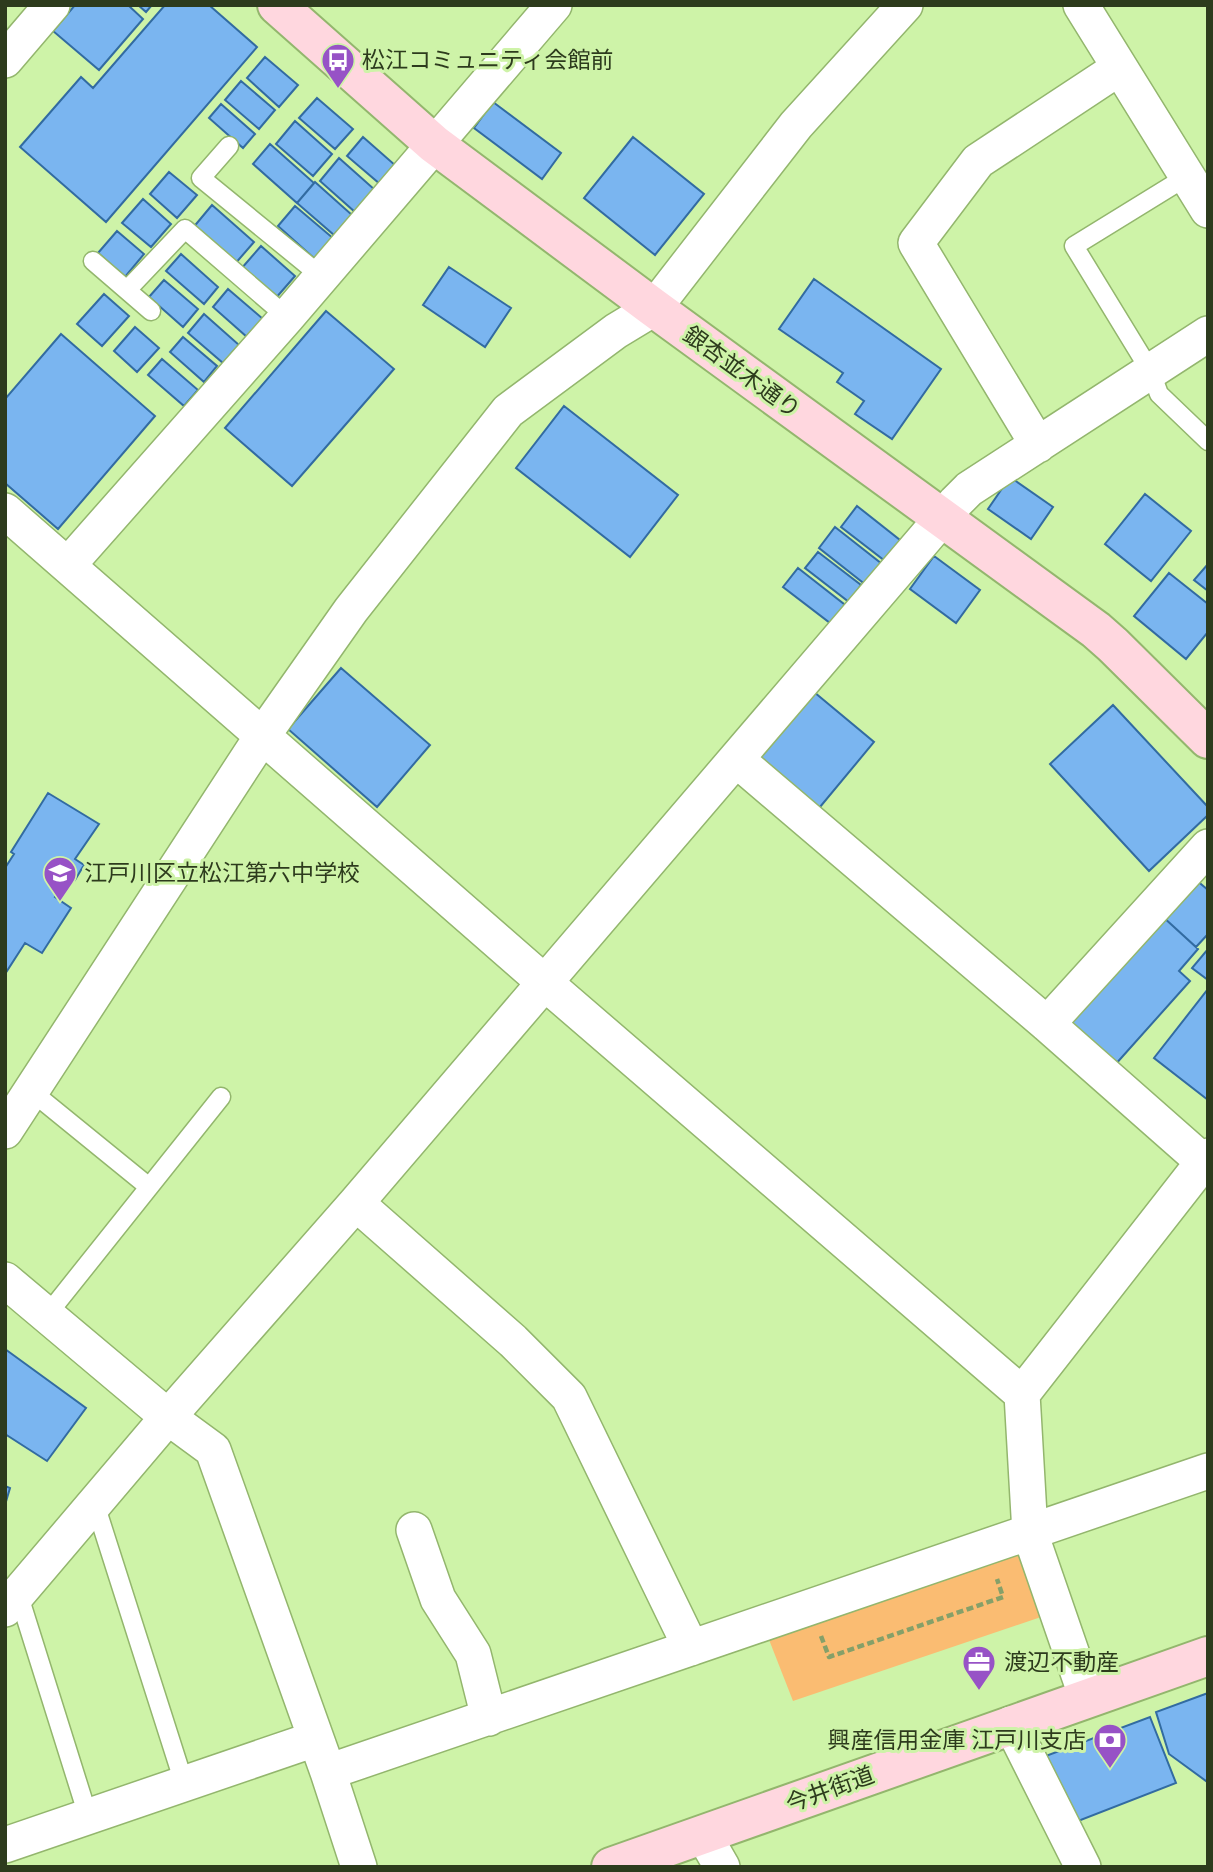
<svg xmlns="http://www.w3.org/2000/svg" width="1213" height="1872" font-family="Karla,'Noto Sans JP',sans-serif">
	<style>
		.green { fill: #fabc72 }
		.building { fill: #7ab5f0; stroke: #326ba1; stroke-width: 2 }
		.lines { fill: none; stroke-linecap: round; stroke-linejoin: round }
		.lane-casing { stroke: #93b66d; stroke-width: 21 }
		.street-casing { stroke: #93b66d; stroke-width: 38 }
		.secondary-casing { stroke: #93b66d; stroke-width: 42 }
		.path { stroke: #85a069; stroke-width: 4.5; stroke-dasharray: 7 3.5; stroke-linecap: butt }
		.lane { stroke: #fff; stroke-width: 18 }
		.street { stroke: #fff; stroke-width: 35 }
		.secondary { stroke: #ffd7df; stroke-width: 38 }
		.labels { text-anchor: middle; stroke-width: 6; stroke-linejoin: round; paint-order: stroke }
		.poi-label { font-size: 23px; fill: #2d3b1d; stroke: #cef3a8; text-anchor: start }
		.street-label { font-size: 23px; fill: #2d3b1d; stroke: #cef3a8 }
	</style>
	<rect width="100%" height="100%" fill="#cef3a8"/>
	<path class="green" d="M1017,1550L1041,1617L793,1701L766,1632Z"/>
	<path class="building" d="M75,5H128L143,19L99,70L53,31Z
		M138,5H152L146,12Z
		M165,5H209L257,47L106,222L20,147L81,77L93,88Z
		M265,57L298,85L279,107L247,78Z
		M241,81L275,110L259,129L225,100Z
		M317,98L353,129L335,149L299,118Z
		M493,102L561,153L542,179L474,128Z
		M221,104L255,134L243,148L209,118Z
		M295,121L332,154L313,176L276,144Z
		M363,137L396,166L380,184L347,156Z
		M633,137L704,194L655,255L584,198Z
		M270,144L314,183L297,203L253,164Z
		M339,158L375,190L355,212L320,181Z
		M169,172L197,195L177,218L150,194Z
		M315,182L352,215L334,235L297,203Z
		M143,199L171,224L151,247L122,223Z
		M212,205L254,242L234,265L192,229Z
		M295,206L334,239L316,260L278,226Z
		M117,231L144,254L125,277L98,253Z
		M261,246L295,276L275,299L241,269Z
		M181,254L218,287L204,304L166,271Z
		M449,267L511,308L485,347L423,305Z
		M814,279L941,369L892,439L855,414L864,401L837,382L843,373L779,329Z
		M164,280L198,309L183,327L149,297Z
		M228,289L263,319L247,337L213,307Z
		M104,294L129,316L102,346L77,324Z
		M326,311L394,369L292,486L225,428Z
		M204,314L239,345L223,363L188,333Z
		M135,327L159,348L137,372L114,351Z
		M61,334L155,416L58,529L5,483V399Z
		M183,337L217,366L204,382L170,352Z
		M162,359L198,390L184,406L148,375Z
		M564,406L678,495L630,557L516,468Z
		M1010,477L1053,507L1031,539L988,509Z
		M1145,494L1191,531L1151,581L1105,544Z
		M857,506L905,544L889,564L841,527Z
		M835,527L882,564L866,585L819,548Z
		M818,552L861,585L849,602L805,568Z
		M934,556L980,590L956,623L910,589Z
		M1208,564V591L1194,580Z
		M798,568L849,608L834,626L783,587Z
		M1169,573L1208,604V632L1186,659L1134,616Z
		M341,668L430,745L377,807L288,729Z
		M814,692L874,742L815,813L755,762Z
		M1113,705L1208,807V815L1149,871L1050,764Z
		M48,793L99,824L75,859L84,865L75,880L69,877L55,897L71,908L42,953L25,943L5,974V868L14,854L11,852Z
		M1195,879L1208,890V934L1196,947L1162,916Z
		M1162,916L1198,949L1179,971L1190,981L1114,1066L1066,1024Z
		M1208,949V980L1192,968Z
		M1208,989V1100L1154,1058Z
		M5,1349L86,1408L47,1461L5,1434Z
		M5,1486L10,1488L5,1505Z
		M1208,1693V1780L1206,1781L1169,1754L1156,1712Z
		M1150,1717L1176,1783L1073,1823L1043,1757Z"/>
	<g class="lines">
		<defs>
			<path id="lane" d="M229,146L201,178L321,276
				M1186,177L1074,246L1151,372L1159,394L1208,441
				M93,261L151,311
				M127,290L185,229L287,317
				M31,1091L149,1187
				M47,1315L221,1097
				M95,1504L184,1783
				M18,1593L88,1816"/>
			<path id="street" d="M1081,5L1208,210
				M5,60L52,5
				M1038,445L916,243L978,161L1119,68
				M5,511L544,982L1022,1394L1030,1533L1087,1698
				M68,565L287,317L554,5
				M737,760L1047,1024L1208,1166
				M1047,1024L1208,847
				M5,1131L263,735L351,610L508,411L616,331L654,308L796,125L905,5
				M356,1203L513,1341L569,1397L691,1648
				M5,1280L168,1417L213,1450L328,1772L359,1867
				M1022,1394L1208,1156
				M414,1530L438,1599L473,1654L489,1718
				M5,1609L168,1417L356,1203L956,502L969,489L1208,334
				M1011,1724L1083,1867
				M328,1772L1208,1471
				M703,1834L722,1867
				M5,1845L315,1739"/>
			<path id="secondary" d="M277,5L434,144L654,308L1096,630L1113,645L1208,739
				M611,1867L1208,1656"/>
		</defs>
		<use href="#lane" class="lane-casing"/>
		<use href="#street" class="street-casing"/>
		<use href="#secondary" class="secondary-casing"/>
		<path class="path" d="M821,1636L829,1657L1003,1597L997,1579"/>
		<use href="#lane" class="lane"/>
		<use href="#street" class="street"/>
		<use href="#secondary" class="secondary"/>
	</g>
	<defs>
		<symbol id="bus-pin" viewBox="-11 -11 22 30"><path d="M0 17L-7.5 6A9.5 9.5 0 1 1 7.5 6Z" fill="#9752c6" stroke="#cef3a8"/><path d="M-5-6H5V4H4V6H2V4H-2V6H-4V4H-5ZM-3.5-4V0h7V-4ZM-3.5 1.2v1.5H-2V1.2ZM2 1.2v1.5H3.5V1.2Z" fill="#fff"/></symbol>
		<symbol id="school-pin" viewBox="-11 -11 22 30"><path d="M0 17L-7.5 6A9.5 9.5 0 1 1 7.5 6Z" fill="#9752c6" stroke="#cef3a8"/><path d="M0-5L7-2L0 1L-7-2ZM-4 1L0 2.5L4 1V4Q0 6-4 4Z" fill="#fff"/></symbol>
		<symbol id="office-pin" viewBox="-11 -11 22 30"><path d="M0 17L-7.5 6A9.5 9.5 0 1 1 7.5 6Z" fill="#9752c6" stroke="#cef3a8"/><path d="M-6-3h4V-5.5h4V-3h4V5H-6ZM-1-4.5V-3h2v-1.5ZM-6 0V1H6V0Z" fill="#fff"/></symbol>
		<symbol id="bank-pin" viewBox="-11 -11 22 30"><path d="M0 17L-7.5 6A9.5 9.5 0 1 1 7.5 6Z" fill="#9752c6" stroke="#cef3a8"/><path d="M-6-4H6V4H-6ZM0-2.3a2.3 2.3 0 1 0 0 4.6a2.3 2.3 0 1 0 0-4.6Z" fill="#fff"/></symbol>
	</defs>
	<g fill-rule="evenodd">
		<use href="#bus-pin" x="319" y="41" width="38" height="52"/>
		<use href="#school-pin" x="41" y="854" width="38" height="52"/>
		<use href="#office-pin" x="960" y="1643" width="38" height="52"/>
		<use href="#bank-pin" x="1091" y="1721" width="38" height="52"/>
	</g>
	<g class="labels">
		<g class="poi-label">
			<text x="362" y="68">松江コミュニティ会館前</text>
			<text x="84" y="881">江戸川区立松江第六中学校</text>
			<text x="1004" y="1670">渡辺不動産</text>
			<text x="1086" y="1748" text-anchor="end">興産信用金庫 江戸川支店</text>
		</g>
		<g class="street-label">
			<text transform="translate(742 372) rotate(36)" y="8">銀杏並木通り</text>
			<text transform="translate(830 1789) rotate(-20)" y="8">今井街道</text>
		</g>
	</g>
	<rect width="1213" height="1872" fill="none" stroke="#2d3b1d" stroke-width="14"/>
</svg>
